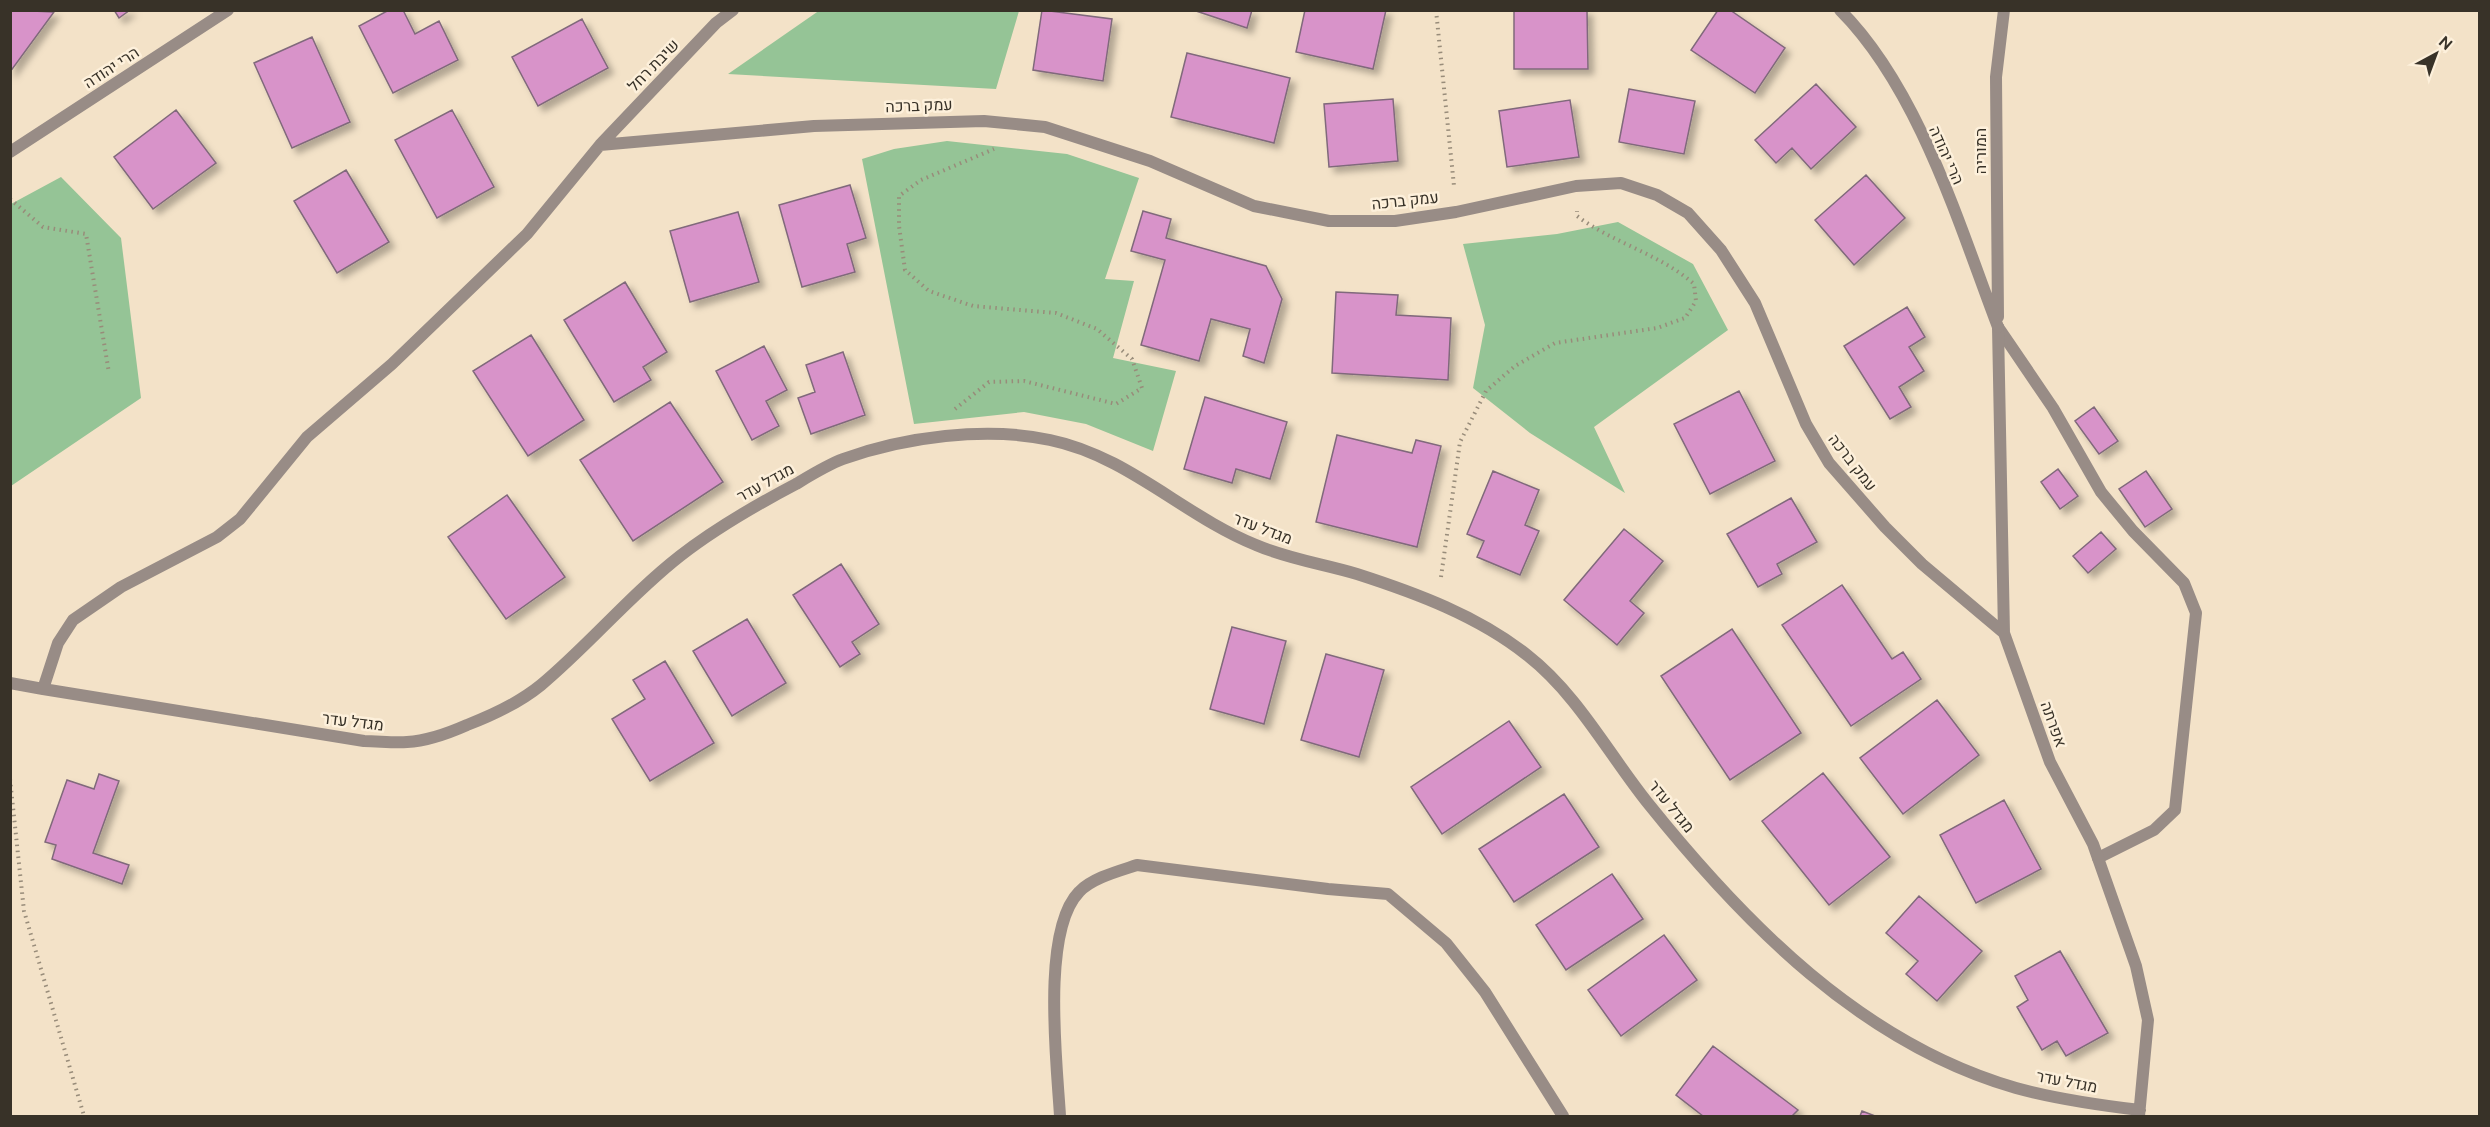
<svg xmlns="http://www.w3.org/2000/svg" width="2490" height="1127" font-family="Ubuntu,Heebo,sans-serif">
	<style>
		.green { fill: #95c496 }
		.building { fill: #d893c9; stroke: #80697b; stroke-width: 1.5; filter: url(#shadow) }
		.lines { fill: none; stroke-linecap: round; stroke-linejoin: round }
		.path { stroke: #988c7a; stroke-width: 4; stroke-dasharray: 1.5 4.5; stroke-linecap: butt }
		.service { stroke: #988c86; stroke-width: 12 }
		.minor { stroke: #988c86; stroke-width: 12 }
		.tertiary { stroke: #988c86; stroke-width: 12 }
		.labels { text-anchor: middle; stroke-width: 5; stroke-linejoin: round; paint-order: stroke }
		.street-label { font-size: 16px; fill: #383228; stroke: #fdf0db }
	</style>
	<defs>
		<filter id="shadow"><feDropShadow dx="5.5" dy="5.5" stdDeviation="3" flood-color="#0004"/></filter>
	</defs>
	<rect width="100%" height="100%" fill="#f3e2c8"/>
	<path class="green" d="M820,10L1019,11L996,89L728,74Z
		M947,141L1067,154L1139,178L1105,279L1134,281L1113,358L1176,371L1153,451L1086,424L1024,412L914,424L862,159L894,149Z
		M61,177L121,238L141,398L11,486V204Z
		M1618,222L1693,264L1728,330L1594,427L1625,493L1530,433L1473,388L1485,325L1463,244L1557,234Z"/>
	<path class="building" d="M10,10L54,12L10,72Z
		M114,10H130L119,18Z
		M389,10H403L415,34L439,21L458,60L393,93L359,26Z
		M1042,10L1112,19L1103,81L1033,70Z
		M1193,10H1252L1247,28Z
		M1305,10H1386L1373,69L1296,52Z
		M1514,10H1587L1588,69H1514Z
		M1718,10H1730L1785,48L1755,93L1691,50Z
		M582,19L608,68L538,106L512,57Z
		M312,37L350,122L292,148L254,63Z
		M1187,53L1290,78L1274,143L1171,117Z
		M1816,84L1856,127L1811,169L1792,148L1776,163L1755,140Z
		M1629,89L1695,101L1684,154L1619,142Z
		M1393,99L1398,161L1329,167L1324,104Z
		M1570,100L1579,157L1507,167L1499,111Z
		M176,110L216,163L153,209L114,157Z
		M452,110L494,187L437,218L395,140Z
		M346,170L389,242L337,273L294,201Z
		M1866,175L1905,218L1854,265L1815,220Z
		M850,185L866,238L847,244L855,272L802,287L779,205Z
		M1143,211L1171,219L1166,238L1266,266L1282,299L1264,363L1243,356L1250,329L1211,319L1199,361L1141,345L1165,260L1131,251Z
		M738,212L759,282L690,302L670,231Z
		M625,282L667,352L643,367L651,380L614,402L564,320Z
		M1336,292L1398,295L1396,315L1451,318L1448,380L1332,373Z
		M1907,307L1925,337L1909,347L1924,371L1899,387L1911,407L1890,419L1844,346Z
		M531,335L584,420L528,456L473,371Z
		M764,346L787,390L766,401L779,426L752,440L716,371Z
		M843,352L865,415L811,434L798,398L815,392L806,365Z
		M1739,391L1775,461L1710,494L1674,424Z
		M1205,397L1287,422L1270,479L1236,469L1232,483L1184,469Z
		M670,402L723,482L633,541L580,460Z
		M2094,407L2118,441L2099,454L2075,421Z
		M1337,435L1412,453L1416,440L1441,446L1417,547L1316,522Z
		M2058,469L2078,496L2060,509L2041,482Z
		M1493,471L1539,490L1525,525L1539,531L1520,575L1477,557L1484,541L1467,534Z
		M2146,471L2172,509L2145,527L2119,489Z
		M507,495L565,577L506,619L448,537Z
		M1791,498L1817,542L1777,564L1782,574L1758,587L1727,534Z
		M1624,529L1663,561L1630,601L1644,613L1617,645L1564,600Z
		M2101,532L2116,549L2088,573L2073,556Z
		M841,564L879,624L852,642L860,654L840,667L793,595Z
		M1842,585L1892,659L1903,652L1921,679L1851,726L1782,625Z
		M747,619L786,683L732,716L693,651Z
		M1232,627L1286,641L1264,724L1210,709Z
		M1732,629L1801,733L1730,780L1661,676Z
		M1326,654L1384,670L1359,757L1301,740Z
		M665,661L714,743L650,781L612,719L645,699L633,680Z
		M1937,700L1979,755L1903,814L1860,758Z
		M1509,721L1541,767L1442,834L1411,787Z
		M1823,773L1890,857L1829,905L1762,821Z
		M99,774L119,781L93,853L129,865L122,884L52,859L56,845L45,842L67,780L94,789Z
		M1564,794L1599,847L1514,902L1479,849Z
		M2004,800L2041,869L1976,903L1940,835Z
		M1612,874L1643,919L1566,970L1536,925Z
		M1919,896L1982,951L1937,1001L1906,974L1918,961L1886,933Z
		M1664,935L1697,980L1621,1036L1588,990Z
		M2060,951L2108,1033L2066,1056L2057,1041L2042,1050L2017,1007L2028,1000L2015,976Z
		M1713,1046L1798,1110L1792,1116H1703L1676,1095Z
		M1862,1111L1875,1116H1860Z"/>
	<g class="lines">
		<path class="path" d="M1436,10L1454,186
			M10,199L43,227L86,234L109,373
			M955,409L989,382L1024,381L1116,404L1142,388L1132,359L1097,329L1056,313L973,306L929,291L905,270L899,226V196L921,180L994,149
			M1441,577L1460,442L1486,391L1515,366L1555,343L1657,328L1685,318L1696,301L1694,284C1660,254 1613,243 1577,216V211
			M10,779L24,911L84,1116"/>
		<path class="service" d="M1998,327L2053,408L2101,492L2133,531L2184,583L2196,613L2175,810L2154,830L2098,858
			M1060,1116C1057,1064 1041,931 1079,892C1092,878 1119,871 1137,865L1328,889L1388,894L1446,943L1485,992L1563,1116"/>
		<path class="minor" d="M733,10L716,23L600,145L527,234L392,364L307,437L240,519L217,537L121,587L73,620L58,643L43,689L364,741C378,741 393,743 407,742C426,741 449,733 467,725C493,715 519,703 541,685C589,645 630,595 680,556C716,528 756,505 796,484C811,475 827,465 843,459C904,437 986,426 1050,440C1128,456 1184,516 1256,545C1288,559 1324,564 1357,574C1416,593 1478,616 1527,655C1577,694 1608,753 1647,802C1744,923 1862,1044 2016,1088C2056,1099 2098,1105 2140,1110
			M600,145L814,126L984,121L1045,127L1150,161L1254,206L1329,221H1395L1456,212L1576,186L1621,183L1657,195L1688,213L1721,250L1755,303L1806,424L1829,463L1885,527L1922,564L2004,633
			M1998,327L2004,633L2050,762L2093,844L2136,966L2148,1020L2139,1116
			M10,683L43,689"/>
		<path class="tertiary" d="M1840,10C1919,89 1959,225 1998,327
			M10,152L228,10
			M1998,317L1996,77L2004,10"/>
	</g>
	<g class="labels">
		<g class="street-label">
			<text transform="translate(653 65) rotate(-46)" y="6">שיבת רחל</text>
			<text transform="translate(111 67) rotate(-33)" y="6">הרי יהודה</text>
			<text transform="translate(919 105) rotate(-2)" y="6">עמק ברכה</text>
			<text transform="translate(1980 151) rotate(-90)" y="6">המוריה</text>
			<text transform="translate(1947 155) rotate(66)" y="6">הרי יהודה</text>
			<text transform="translate(1405 200) rotate(-6)" y="6">עמק ברכה</text>
			<text transform="translate(1853 462) rotate(52)" y="6">עמק ברכה</text>
			<text transform="translate(765 482) rotate(-29)" y="6">מגדל עדר</text>
			<text transform="translate(1263 528) rotate(21)" y="6">מגדל עדר</text>
			<text transform="translate(353 721) rotate(7)" y="6">מגדל עדר</text>
			<text transform="translate(2054 724) rotate(70)" y="6">אפרתה</text>
			<text transform="translate(1672 806) rotate(51)" y="6">מגדל עדר</text>
			<text transform="translate(2067 1081) rotate(11)" y="6">מגדל עדר</text>
		</g>
	</g>
	<rect width="2490" height="1127" fill="none" stroke="#383228" stroke-width="24"/>
	<g transform="translate(2436 54) rotate(41)" stroke="#fdf0db" stroke-width="4.5" paint-order="stroke">
	<path d="M0-4.5L10 22L0 15L-10 22Z" fill="#383228"/>
	<text y="-9" font-size="16" font-weight="bold" text-anchor="middle" fill="#383228">N</text>
	</g>
</svg>
